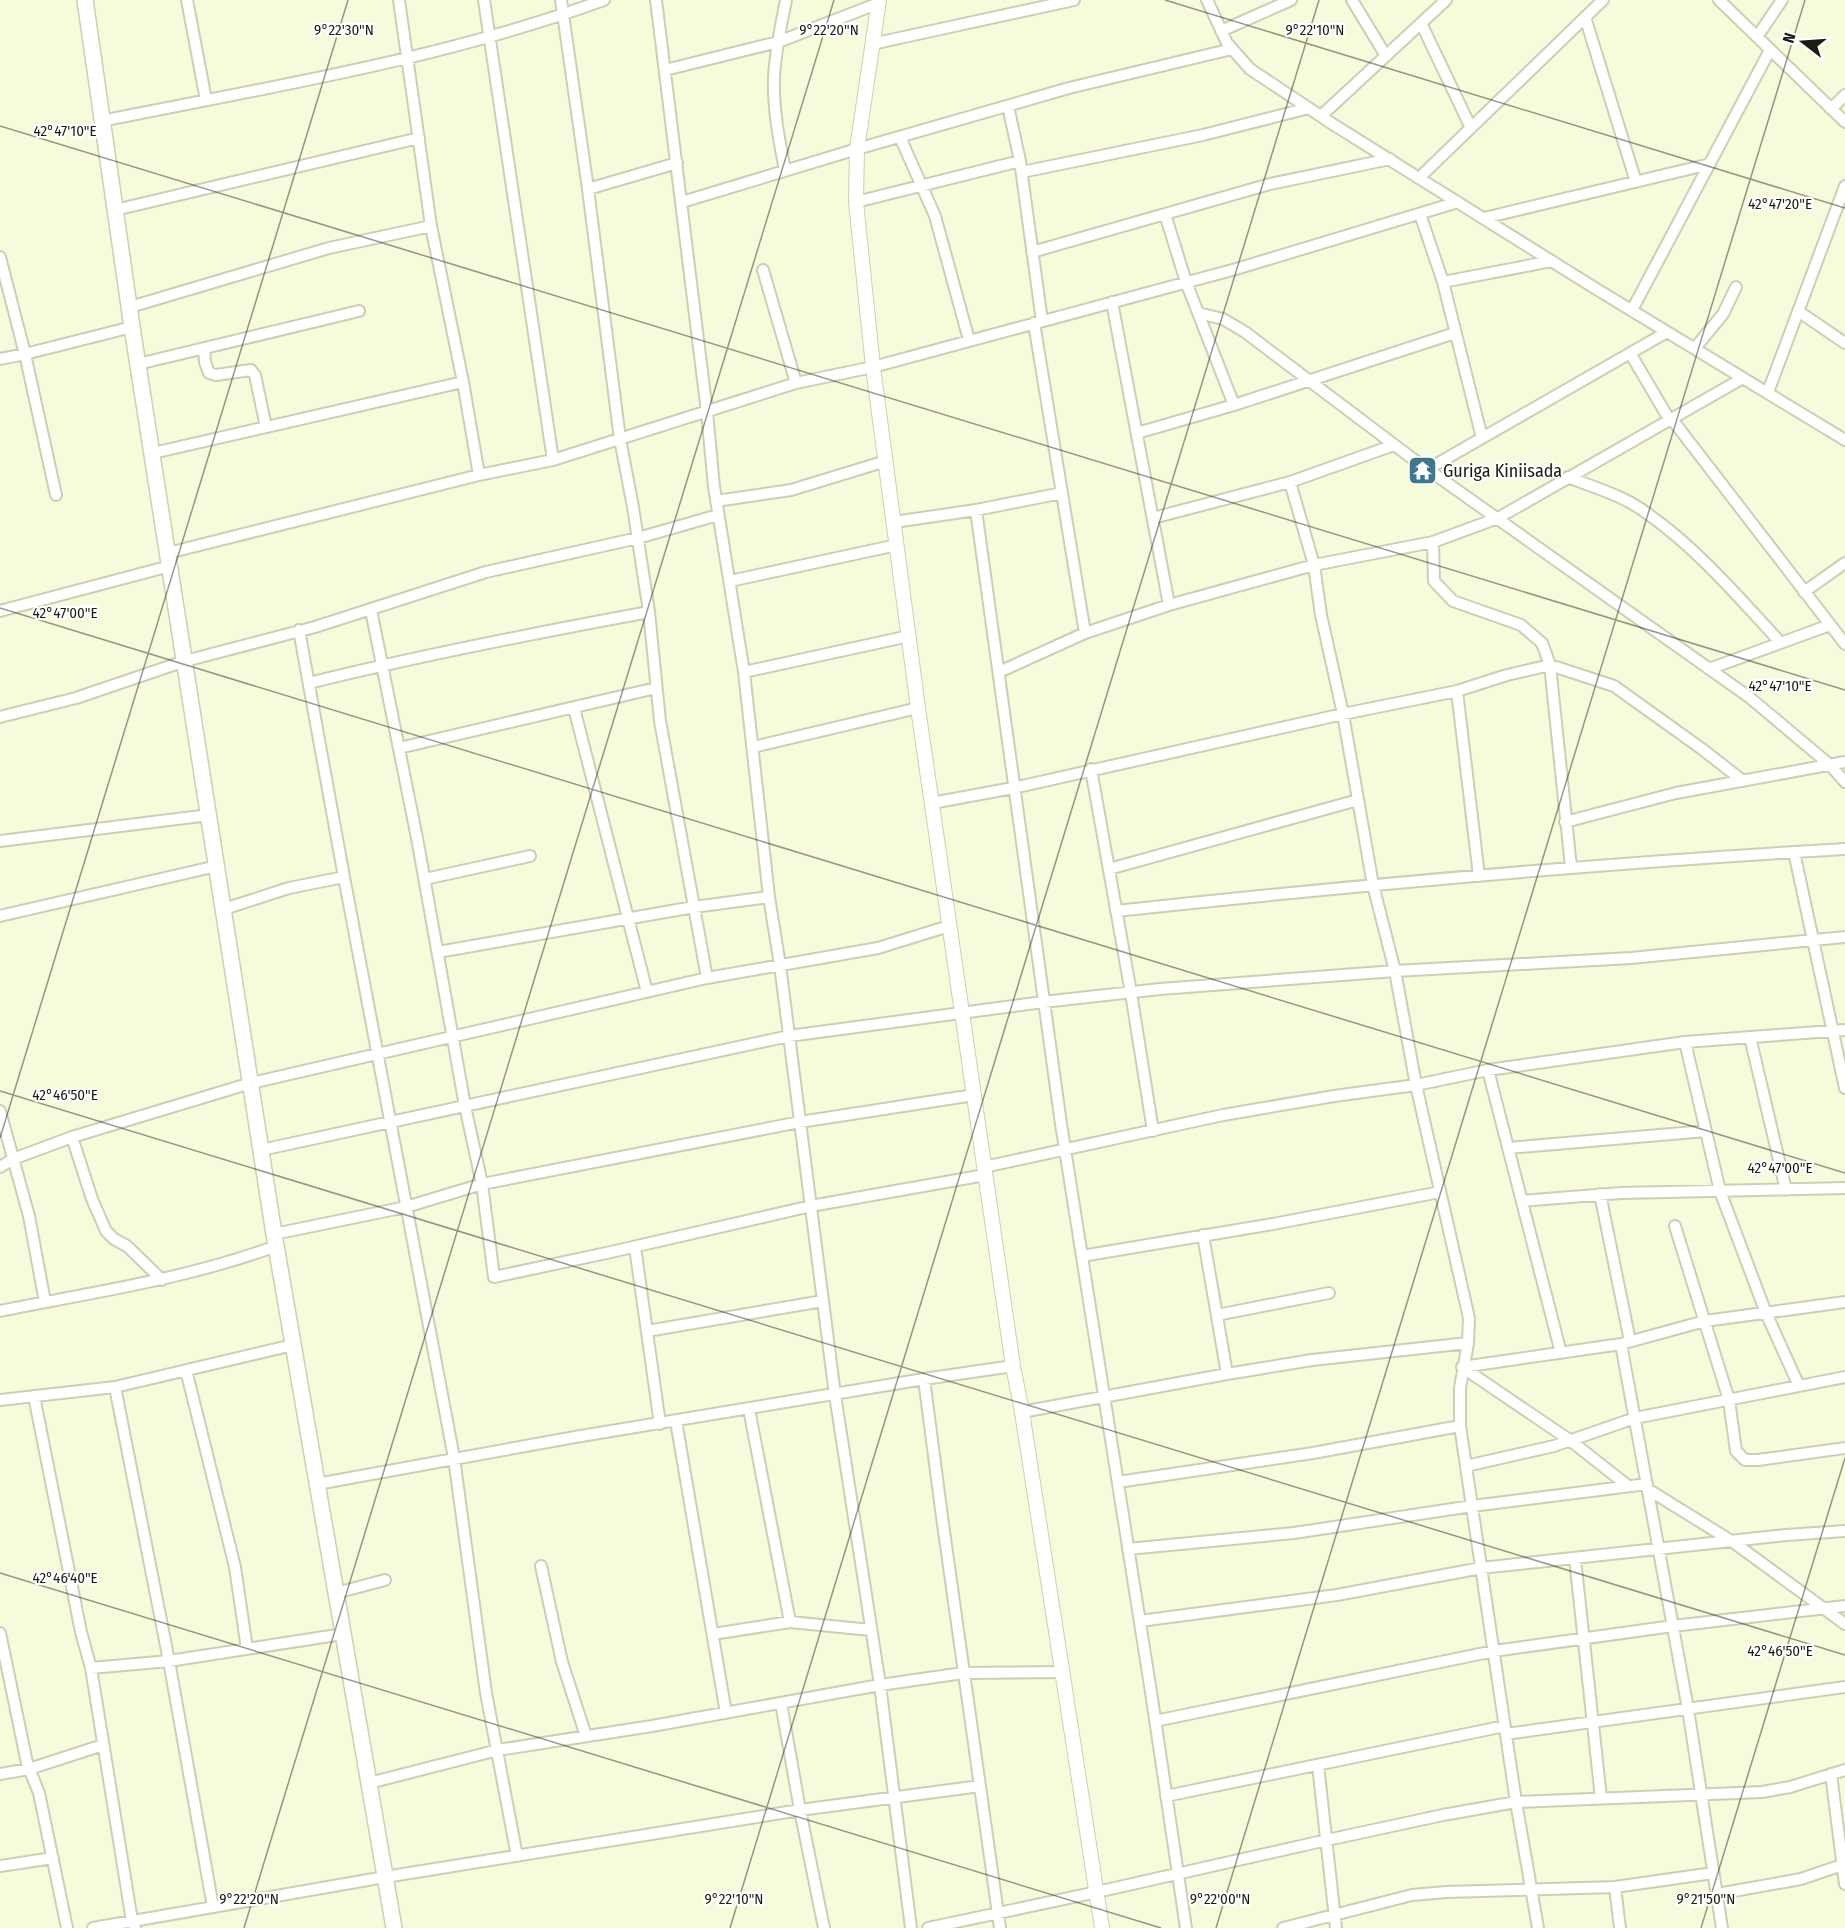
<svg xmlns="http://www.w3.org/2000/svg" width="1845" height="1928" font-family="'Fira Sans Condensed',sans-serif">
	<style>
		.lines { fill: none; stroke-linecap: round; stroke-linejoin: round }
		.minor-casing { stroke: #c9d1b2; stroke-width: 14 }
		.tertiary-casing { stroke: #c9d1b2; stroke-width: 16 }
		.secondary-casing { stroke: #c9d1b2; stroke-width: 18 }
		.minor { stroke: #fff; stroke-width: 10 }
		.tertiary { stroke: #fff; stroke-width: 14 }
		.secondary { stroke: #fff; stroke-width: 15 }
		.ticks { fill: none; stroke: #1b1d12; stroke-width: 1.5; stroke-opacity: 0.45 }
		.labels { text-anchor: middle; stroke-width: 4.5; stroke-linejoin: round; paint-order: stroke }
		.poi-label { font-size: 18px; fill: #1b1d12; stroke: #fff; text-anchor: start }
		.ticks-label { font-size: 15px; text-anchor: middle; fill: #1b1d12; stroke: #fff; stroke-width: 4.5; stroke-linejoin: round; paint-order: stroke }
	</style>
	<rect width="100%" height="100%" fill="#f4fcdc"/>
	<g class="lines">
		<defs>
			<path id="minor" d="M187,0L206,100
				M399,0L431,226L463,382L479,475
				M484,0L553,460
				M561,0L588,189L620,439L633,507L649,612L660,721L707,978
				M656,0L707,412L714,487L744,672L769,897L780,965L835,1395L880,1685L911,1928
				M1207,0L1227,43L1250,69L1331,123L1593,287L1845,440
				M1352,0L1386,56
				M1719,0L1845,122
				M1585,17L1636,182
				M1421,23L1471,128
				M1221,31L1291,0
				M1757,37L1782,0
				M872,44L1074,0
				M665,70L778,42L879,3
				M1008,106L1020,161L1042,321
				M1831,109L1845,95
				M1321,116L1446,0
				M101,121C270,87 442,59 604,0
				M900,137L935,216L969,340
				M785,170C779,140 773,109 774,78C775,52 781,26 786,0
				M1022,172L1203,135L1309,108
				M1419,178L1603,0
				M588,189L677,163
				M682,202L857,149L1069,88L1232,49
				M856,202L1020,161
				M115,210L419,138
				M1165,214L1186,282L1234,405
				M1420,214L1443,282L1482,438
				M1484,218L1710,164
				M1032,252L1270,184L1390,159
				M0,257L25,354L56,495
				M763,270L796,383
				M1443,282L1552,261
				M1112,302L1169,605
				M130,307L329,248L431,226
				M1632,310L1770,50
				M1798,311L1845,343
				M1198,313L1223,319L1245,332L1409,456L1749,697L1830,765L1845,782
				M1034,323L1085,633
				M204,348L205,362L209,373L216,375L251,370L255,375L266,427
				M1695,348L1723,314L1736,287
				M1630,353L1669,419
				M0,359L25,354L132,327
				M138,364L359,311
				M1768,392L1845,186
				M1671,418L1845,644
				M1137,433L1234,405L1455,333
				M153,453L463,382
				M1428,469L1667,332
				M1568,477C1595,488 1625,496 1648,514C1699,550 1739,598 1781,643
				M1290,482L1314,565L1321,615L1343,714L1373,885L1395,971L1416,1085L1469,1318L1468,1343L1460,1388V1426L1516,1802L1538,1928
				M716,501L791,490L886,461
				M976,510L1061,1124L1151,1692L1186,1928
				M1153,518L1290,482L1394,445
				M894,522L976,510L1062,493
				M1433,542L1434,581L1453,601L1521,625L1542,643L1550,665L1571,867
				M168,553L479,475L553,460L796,383L873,367L1236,269L1458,202
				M730,581L897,545
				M1804,592L1845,563
				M371,610L417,838L465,1106L482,1184L494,1277L611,1252L811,1206L985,1175
				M0,611L170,566
				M299,630L344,877L454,1458L486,1693L517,1856
				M1709,669L1830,625
				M744,672L909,636
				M999,672L1085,633L1169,605L1314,565L1433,542L1498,518L1743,378
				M309,683C421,655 535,633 649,612
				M1457,691L1479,876
				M574,708L647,992
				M0,717L76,698L185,661L315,627L486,572L638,538L718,515
				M753,747L918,708
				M399,748L656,688
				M1091,769L1131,993L1153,1131
				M932,803L1013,788L1343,714L1457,691L1507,675L1550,665L1614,686L1702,749L1743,781
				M1565,822L1676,793L1845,762
				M0,841L209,815
				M1794,852L1845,1088
				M1109,869L1358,800
				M425,879L530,856
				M224,909L289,888L344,877
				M1116,911C1358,885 1601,863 1845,849
				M0,916L217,866
				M438,952L694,907L769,897
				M1750,1037L1786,1190
				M1685,1042L1720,1191L1766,1313L1799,1386
				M1488,1070L1561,1353
				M0,1111L29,1216L45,1302
				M72,1137L92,1199L106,1231L114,1239L127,1246L162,1280
				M1508,1148L1706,1131
				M261,1150L789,1036L1043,1002L1160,989L1395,971L1631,958L1845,937
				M0,1167L13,1159L72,1137L251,1083L707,978L878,948L949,926
				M984,1167L1223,1115L1334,1096L1416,1085L1488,1070L1685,1042L1845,1030
				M1600,1194L1630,1341
				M1522,1201L1621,1193L1845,1188
				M1675,1226L1729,1400L1736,1451L1745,1460H1758L1845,1448
				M274,1234L406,1207L482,1184L800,1122L974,1095
				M1203,1235L1227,1374
				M635,1247L660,1424
				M1082,1256L1273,1224L1440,1192
				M0,1311C93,1292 187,1279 276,1246
				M1217,1315L1329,1293
				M647,1331L823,1301
				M1621,1344L1688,1709L1722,1928
				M1462,1367L1621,1344L1705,1321L1845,1302
				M1462,1367L1571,1441L1628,1486
				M186,1370L235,1567L247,1649
				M924,1379L942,1517L1000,1928
				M115,1387L169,1661L213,1907
				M34,1396L81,1632L91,1668L132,1921L135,1928
				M0,1400L115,1387L293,1345
				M749,1409L790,1622
				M1022,1412L1227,1374L1312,1360L1468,1343
				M676,1421L726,1713
				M1466,1466L1554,1446L1635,1418L1845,1377
				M1118,1482L1313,1453L1460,1426
				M317,1484L575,1437L924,1379L1013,1366
				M1649,1490L1733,1542L1845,1624
				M1128,1549L1294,1533L1472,1506L1647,1484
				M1575,1559L1601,1798
				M541,1566L562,1662L586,1736
				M336,1593L385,1580
				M1140,1621L1337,1595L1481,1568L1786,1535L1845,1531
				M0,1633L27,1763L39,1793L67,1928
				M713,1634L790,1622L871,1630
				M91,1668L169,1661L343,1634
				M781,1703L800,1810L824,1928
				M1155,1721L1494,1651L1673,1626L1845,1606
				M1506,1734L1845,1687
				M1318,1765L1336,1928
				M0,1774L29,1769L103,1745
				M1831,1774L1845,1884
				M369,1783L498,1750L652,1726L880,1685L963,1673L1062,1672
				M1166,1796L1505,1726
				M0,1866L53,1858
				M1615,1887L1620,1928
				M1717,1894L1801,1879L1845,1864
				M93,1928L385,1877L800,1810L980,1786
				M928,1928L1097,1892L1327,1840L1443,1815L1516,1802L1762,1792L1790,1787L1845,1770
				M1283,1928L1412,1895L1446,1892L1615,1887L1713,1873"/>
			<path id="tertiary" d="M879,0L857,149L856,202L873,367L918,708L1013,1366L1022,1412L1102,1928"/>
			<path id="secondary" d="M85,0L132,327L274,1234L394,1928"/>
		</defs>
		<use href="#minor" class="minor-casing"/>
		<use href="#tertiary" class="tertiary-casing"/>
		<use href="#secondary" class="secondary-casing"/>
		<use href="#minor" class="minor"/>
		<use href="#tertiary" class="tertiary"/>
		<use href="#secondary" class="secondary"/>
	</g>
	<path class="ticks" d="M1165,0L1845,208M0,126L1845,690M0,608L1845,1173M0,1091L1845,1655M0,1138L348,0M0,1573L1161,1928M244,1928L834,0M730,1928L1319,0M1216,1928L1805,0M1701,1928L1845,1458"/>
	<defs>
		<symbol id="temple-square" viewBox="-11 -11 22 22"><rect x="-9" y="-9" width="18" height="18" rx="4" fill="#3c798f" stroke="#fff"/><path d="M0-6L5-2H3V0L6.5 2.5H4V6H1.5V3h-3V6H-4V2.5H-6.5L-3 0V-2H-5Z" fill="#fff"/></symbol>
	</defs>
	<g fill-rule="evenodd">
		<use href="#temple-square" x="1406" y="454" width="33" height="33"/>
	</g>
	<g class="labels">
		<g class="poi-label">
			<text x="1443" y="477">Guriga Kiniisada</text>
		</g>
	</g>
	<g class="ticks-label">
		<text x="344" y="35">9°22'30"N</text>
		<text x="829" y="35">9°22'20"N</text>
		<text x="1315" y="35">9°22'10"N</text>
		<text x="65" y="136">42°47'10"E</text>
		<text x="1780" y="209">42°47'20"E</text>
		<text x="65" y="618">42°47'00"E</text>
		<text x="1780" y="691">42°47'10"E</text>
		<text x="65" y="1100">42°46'50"E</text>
		<text x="1780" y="1173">42°47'00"E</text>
		<text x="65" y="1583">42°46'40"E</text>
		<text x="1780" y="1656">42°46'50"E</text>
		<text x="249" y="1904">9°22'20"N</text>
		<text x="734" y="1904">9°22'10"N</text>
		<text x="1220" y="1904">9°22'00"N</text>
		<text x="1706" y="1904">9°21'50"N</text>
	</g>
	<g transform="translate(1803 42) rotate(287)" stroke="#ffffff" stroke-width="4.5" paint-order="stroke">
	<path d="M0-4.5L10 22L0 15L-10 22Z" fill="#1b1d12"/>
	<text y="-9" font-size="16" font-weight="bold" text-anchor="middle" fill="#1b1d12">N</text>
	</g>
</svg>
